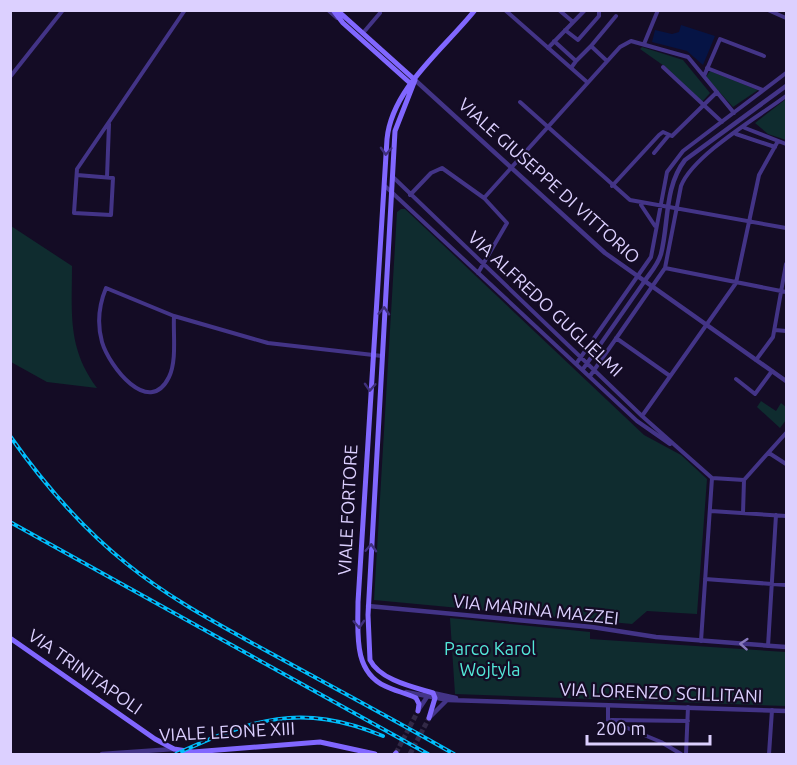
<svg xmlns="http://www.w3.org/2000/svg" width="797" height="765" font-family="Ubuntu,sans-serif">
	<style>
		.green { fill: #0f2c2f }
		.water { fill: #061445 }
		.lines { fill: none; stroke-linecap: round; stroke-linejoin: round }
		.secondary-tunnel { stroke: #322946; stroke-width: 5; stroke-dasharray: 5 2.5; stroke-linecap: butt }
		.minor { stroke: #433487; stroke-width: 4 }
		.tertiary { stroke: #433487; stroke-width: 4.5 }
		.secondary { stroke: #8167ff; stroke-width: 5 }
		.rail-casing { stroke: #00befb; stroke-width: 4 }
		.rail { stroke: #140c25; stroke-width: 1.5; stroke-dasharray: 4.5; stroke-linecap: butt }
		.oneway { stroke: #40307c }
		.oneway2 { stroke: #887abd }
		.labels { text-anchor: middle; stroke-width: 4.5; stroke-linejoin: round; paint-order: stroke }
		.street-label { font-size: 18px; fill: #dcd0ff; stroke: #140c25 }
		.park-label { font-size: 18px; fill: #53e8d8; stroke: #140c25 }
	</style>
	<rect width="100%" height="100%" fill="#140c25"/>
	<path class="green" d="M642,47L683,60L710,93L702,102L667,68L640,49Z
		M710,71L758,90L733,107L706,77Z
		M786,99V140L768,134L755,123Z
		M401,209H405L644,435L681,455L707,479L697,614L647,611L632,624L374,600L397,212Z
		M11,226L72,266C72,313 67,348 97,388L47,382L11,362Z
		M761,401L776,411L781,403L786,407V420L780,428L757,407Z
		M450,618L590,632V639L786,652V706L455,694Z"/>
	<path class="water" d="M681,25L715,36L703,65L687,51L652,42L655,30L672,34L679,32Z"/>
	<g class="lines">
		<path class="secondary-tunnel" d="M396,753L418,711
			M410,754L429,718"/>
		<path class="minor" d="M328,10L337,18
			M505,10L587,82
			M559,10L573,22
			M768,10L786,18
			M565,30L578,40L599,16V10
			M363,33L380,13
			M554,41L576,61L571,68
			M644,44L658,10
			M548,48L585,10
			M576,61L591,46
			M607,61L591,46L616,16
			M663,67L722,122
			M707,68L763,90
			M704,76L720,39L764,56
			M10,77L63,10
			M520,102L630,200L786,228
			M745,128L786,144
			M736,134L775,147
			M654,153L669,135
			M77,175L113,178L111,215L74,213L77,169L185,10
			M107,177L109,124
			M394,178L642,416L712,478
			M385,186L637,421L670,444
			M612,186L659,135L663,132L672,136L717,92
			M410,195L431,173L442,168L484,198L507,223L478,273
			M484,198L620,47L631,41L688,57L734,113
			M641,205L655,226
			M665,268L786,292
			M174,316C173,334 177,361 169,377C149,418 109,366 102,342C97,324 99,305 106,288L174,316L268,343L382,356
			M775,330L786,331
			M616,338L670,376
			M756,360L773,337L786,264
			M576,364L651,257L667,172L683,151L786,73
			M583,369L644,282
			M590,376L665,268L681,186C693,155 758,117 786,96
			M736,379L755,394L772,371
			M642,416L736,283L759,175L778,141
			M769,453L786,464
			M712,478L744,480L786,433
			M711,511L786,516
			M743,513L744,480
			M705,579L786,585
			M701,641L712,478
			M768,646L776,515
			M608,705V720L661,742L681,754
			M611,720L688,721
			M686,754L688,707
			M769,754L772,710"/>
		<path class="tertiary" d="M415,80L605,253L786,381
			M644,282C650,273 658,265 661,254C669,223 664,187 685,160L786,86
			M368,606L592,627L656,637L786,647
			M406,692L448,700L786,711
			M419,709L427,697L433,693L456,698
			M431,716L446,701
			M102,754L174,749"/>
		<path class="secondary" d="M333,10L343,23L410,83
			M337,10L415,80
			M415,80L395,131L368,615L370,660C380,680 413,687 433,693L435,698L429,718
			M10,638L155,739L174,749L193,752L320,742L375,754
			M418,711L419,704L416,698C406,693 395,691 385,686C353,671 358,633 358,602L387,139C392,88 444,49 475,10
			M395,754L396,753"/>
		<defs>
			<path id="rail" d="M10,436C43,483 82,528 127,564C169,598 216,623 263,649C327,684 391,718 454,754
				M10,522L428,754
				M176,754C253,719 300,702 383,736"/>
		</defs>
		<use href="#rail" class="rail-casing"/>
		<use href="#rail" class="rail"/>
	</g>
	<defs><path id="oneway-chevron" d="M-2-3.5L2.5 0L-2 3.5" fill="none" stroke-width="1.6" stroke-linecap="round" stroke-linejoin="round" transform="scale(1.5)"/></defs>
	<g class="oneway">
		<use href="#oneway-chevron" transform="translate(386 151) rotate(93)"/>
		<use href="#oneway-chevron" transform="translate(384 311) rotate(-87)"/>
		<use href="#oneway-chevron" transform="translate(370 387) rotate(93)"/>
		<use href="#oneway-chevron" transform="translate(371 548) rotate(-87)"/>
		<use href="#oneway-chevron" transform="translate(359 624) rotate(87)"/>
	</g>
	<use class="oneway2" href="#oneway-chevron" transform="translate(744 644) rotate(-176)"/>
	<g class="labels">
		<g class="street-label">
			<text transform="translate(549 181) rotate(42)" y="6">VIALE GIUSEPPE DI VITTORIO</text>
			<text transform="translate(545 304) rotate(43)" y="6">VIA ALFREDO GUGLIELMI</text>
			<text transform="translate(348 510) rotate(-87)" y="6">VIALE FORTORE</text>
			<text transform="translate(536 610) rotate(6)" y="6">VIA MARINA MAZZEI</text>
			<text transform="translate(85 672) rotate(35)" y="6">VIA TRINITAPOLI</text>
			<text transform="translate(661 693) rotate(2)" y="6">VIA LORENZO SCILLITANI</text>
			<text transform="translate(227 732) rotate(-3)" y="6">VIALE LEONE XIII</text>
		</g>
		<g class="park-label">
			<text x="490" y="655">Parco Karol<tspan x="490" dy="21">Wojtyla</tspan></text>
		</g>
	</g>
	<rect width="797" height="765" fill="none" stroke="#dcd0ff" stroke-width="24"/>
	<path d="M587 735v9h123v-9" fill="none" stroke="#dcd0ff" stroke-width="3"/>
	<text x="596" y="735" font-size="18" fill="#dcd0ff" stroke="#140c25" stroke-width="4.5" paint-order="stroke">200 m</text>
</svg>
